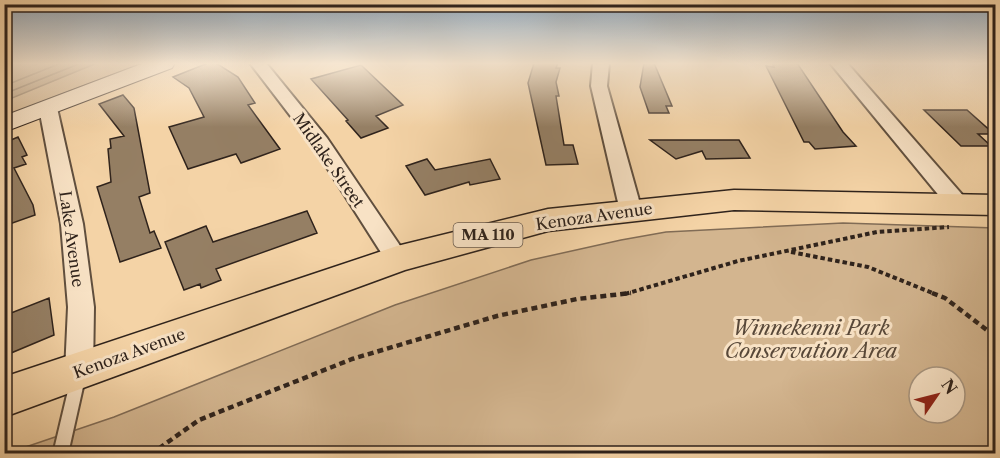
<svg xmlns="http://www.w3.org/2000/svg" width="1000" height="458" font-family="'Libre Caslon Text',serif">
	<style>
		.green { fill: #d3b58f; stroke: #816c56; stroke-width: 1.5; fill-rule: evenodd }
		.water { fill: #b19777; stroke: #7d6953; stroke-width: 1.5 }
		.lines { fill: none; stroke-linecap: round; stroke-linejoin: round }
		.shore { stroke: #705d4a; stroke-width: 1.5 }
		.building { fill: #957f64; stroke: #2f231c; stroke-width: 1.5 }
		.service-casing { stroke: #604f3e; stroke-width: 4 }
		.minor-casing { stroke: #604f3e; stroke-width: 4 }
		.secondary-casing { stroke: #2f231c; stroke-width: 2 }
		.primary-casing { stroke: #2f231c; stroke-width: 3 }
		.path-far1 { stroke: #2f231c; stroke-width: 4; stroke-dasharray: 4.5 3; stroke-linecap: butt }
		.path { stroke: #2f231c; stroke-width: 4.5; stroke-dasharray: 6 4; stroke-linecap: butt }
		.service { fill: #f8e2c5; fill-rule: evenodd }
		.minor { fill: #f8e2c5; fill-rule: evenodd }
		.secondary { fill: #f8e2c5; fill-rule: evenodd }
		.primary { fill: #f4d3a6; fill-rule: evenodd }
		.labels { text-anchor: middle; stroke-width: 6; stroke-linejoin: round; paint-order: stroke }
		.shield { fill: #f8e2c5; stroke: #6b5c4f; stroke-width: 1.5 }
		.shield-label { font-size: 15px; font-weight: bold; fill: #2f231c }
		.street-label { font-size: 16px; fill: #2f231c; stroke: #f8e2c5 }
		.near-park-label { font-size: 20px; font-style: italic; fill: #584839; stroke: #f8e2c5 }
	</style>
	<rect width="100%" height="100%" fill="#f4d3a6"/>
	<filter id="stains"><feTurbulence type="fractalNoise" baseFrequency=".00333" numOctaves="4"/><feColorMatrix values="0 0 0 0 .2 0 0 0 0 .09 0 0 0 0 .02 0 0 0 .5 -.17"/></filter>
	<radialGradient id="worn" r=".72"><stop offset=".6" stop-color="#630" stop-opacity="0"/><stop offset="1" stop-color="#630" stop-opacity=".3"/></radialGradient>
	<path class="green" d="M5,63H143L5,116Z
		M843,223L995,228V453L5,454L114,417L395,305L531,260L621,240L666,232ZM919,377H955V413H919Z"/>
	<path class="water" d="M5,63H97L5,101Z"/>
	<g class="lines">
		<path class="shore" d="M4,86L61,63
			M4,94L81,63"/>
	</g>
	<path class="building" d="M208,63H216L238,77L255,103L248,105L280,149L241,163L236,154L188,169L169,127L204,117L189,88L173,77Z
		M534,63H558L556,68H560L556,82L559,96H556L564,145H573L578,164L546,165L528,83Z
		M644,63H654L672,106H666L669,113H649L640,87Z
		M772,63H797L843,132L856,146L815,149L809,142H804L766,66L774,67Z
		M361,65L403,105L376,116L388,128L361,138L346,121L348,120L311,79Z
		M123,95L134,108L150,193L139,197L150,233L154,231L161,248L120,262L97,187L111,182L108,149L111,148L110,139L124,136L99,104Z
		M924,110H967L994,134H978L991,146H961Z
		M7,133L11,140L18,137L27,155L22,157L26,164L14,168L33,205L35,215L4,226V134Z
		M650,140H739L750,158L706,159L702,151L676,159Z
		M427,159L435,170L490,159L500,179L470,185L469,182L425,195L406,166Z
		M307,211L317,233L216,269L221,280L201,288L200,284L184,290L165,242L206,226L213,242Z
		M49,298L54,335L11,353V313Z"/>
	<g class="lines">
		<defs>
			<path id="service" d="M78,372L83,374L85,378L68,454H53L71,378L73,374Z"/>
			<path id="minor" d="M250,63H266L327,138L405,253L409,259L405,265L397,268L389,265L312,144Z
				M593,63H609L607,86L642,211L639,216L631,218L623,216L620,211L591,86Z
				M830,63H847L966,199L969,204L966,209L958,211L950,209Z
				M48,103L54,104L57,108L83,224L94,307L93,372L89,381L79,385L69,381L65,372L68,307L61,224L39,108L42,104Z"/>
			<path id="secondary" d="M144,63H175L172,68L4,132V116Z"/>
			<path id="primary" d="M734,190L996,195V215L734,210L548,231L405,270L4,417V377L397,246L548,209Z"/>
		</defs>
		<use href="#service" class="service-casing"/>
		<use href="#minor" class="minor-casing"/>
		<use href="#secondary" class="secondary-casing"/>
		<use href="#primary" class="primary-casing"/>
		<path class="path-far1" d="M791,252L868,267L935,294
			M625,294L738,261L877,232L949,227"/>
		<path class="path" d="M932,293L945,298L996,337
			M151,454L199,420L352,359L497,316L577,299L631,293"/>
		<use href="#service" class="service"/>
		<use href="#minor" class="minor"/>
		<use href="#secondary" class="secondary"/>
		<use href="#primary" class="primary"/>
	</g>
	<linearGradient id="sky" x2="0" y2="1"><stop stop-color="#92a8bb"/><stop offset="0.5" stop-color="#faebd7"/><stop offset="1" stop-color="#faebd7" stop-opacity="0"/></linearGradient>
	<rect width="1000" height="127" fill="url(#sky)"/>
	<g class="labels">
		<rect class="shield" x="453.5" y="223" width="69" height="24" rx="4.5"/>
		<g class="shield-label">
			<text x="488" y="240">MA 110</text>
		</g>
		<g class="street-label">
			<text transform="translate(329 160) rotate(55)" y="6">Midlake Street</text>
			<text transform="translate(594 216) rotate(-8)" y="6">Kenoza Avenue</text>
			<text transform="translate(72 239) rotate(82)" y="6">Lake Avenue</text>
			<text transform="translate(129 353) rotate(-20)" y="6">Kenoza Avenue</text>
		</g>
		<g class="near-park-label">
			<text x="811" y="335">Winnekenni Park<tspan x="811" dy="23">Conservation Area</tspan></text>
		</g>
	</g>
	<rect width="1000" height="458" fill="none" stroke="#f4d3a6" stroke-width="24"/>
	<rect x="6" y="6" width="988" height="446" fill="none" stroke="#2f231c" stroke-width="3"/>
	<rect x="12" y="12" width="976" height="434" fill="none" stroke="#2f231c" stroke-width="1.5"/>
	<g transform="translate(937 395) rotate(55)"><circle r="28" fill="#f8e2c5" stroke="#a89681" stroke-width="1.5"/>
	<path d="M0-4.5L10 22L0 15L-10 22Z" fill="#8f2418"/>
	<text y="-9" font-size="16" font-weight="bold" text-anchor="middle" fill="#2f231c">N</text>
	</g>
	<rect width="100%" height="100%" filter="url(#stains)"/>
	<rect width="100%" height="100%" fill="url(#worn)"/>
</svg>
